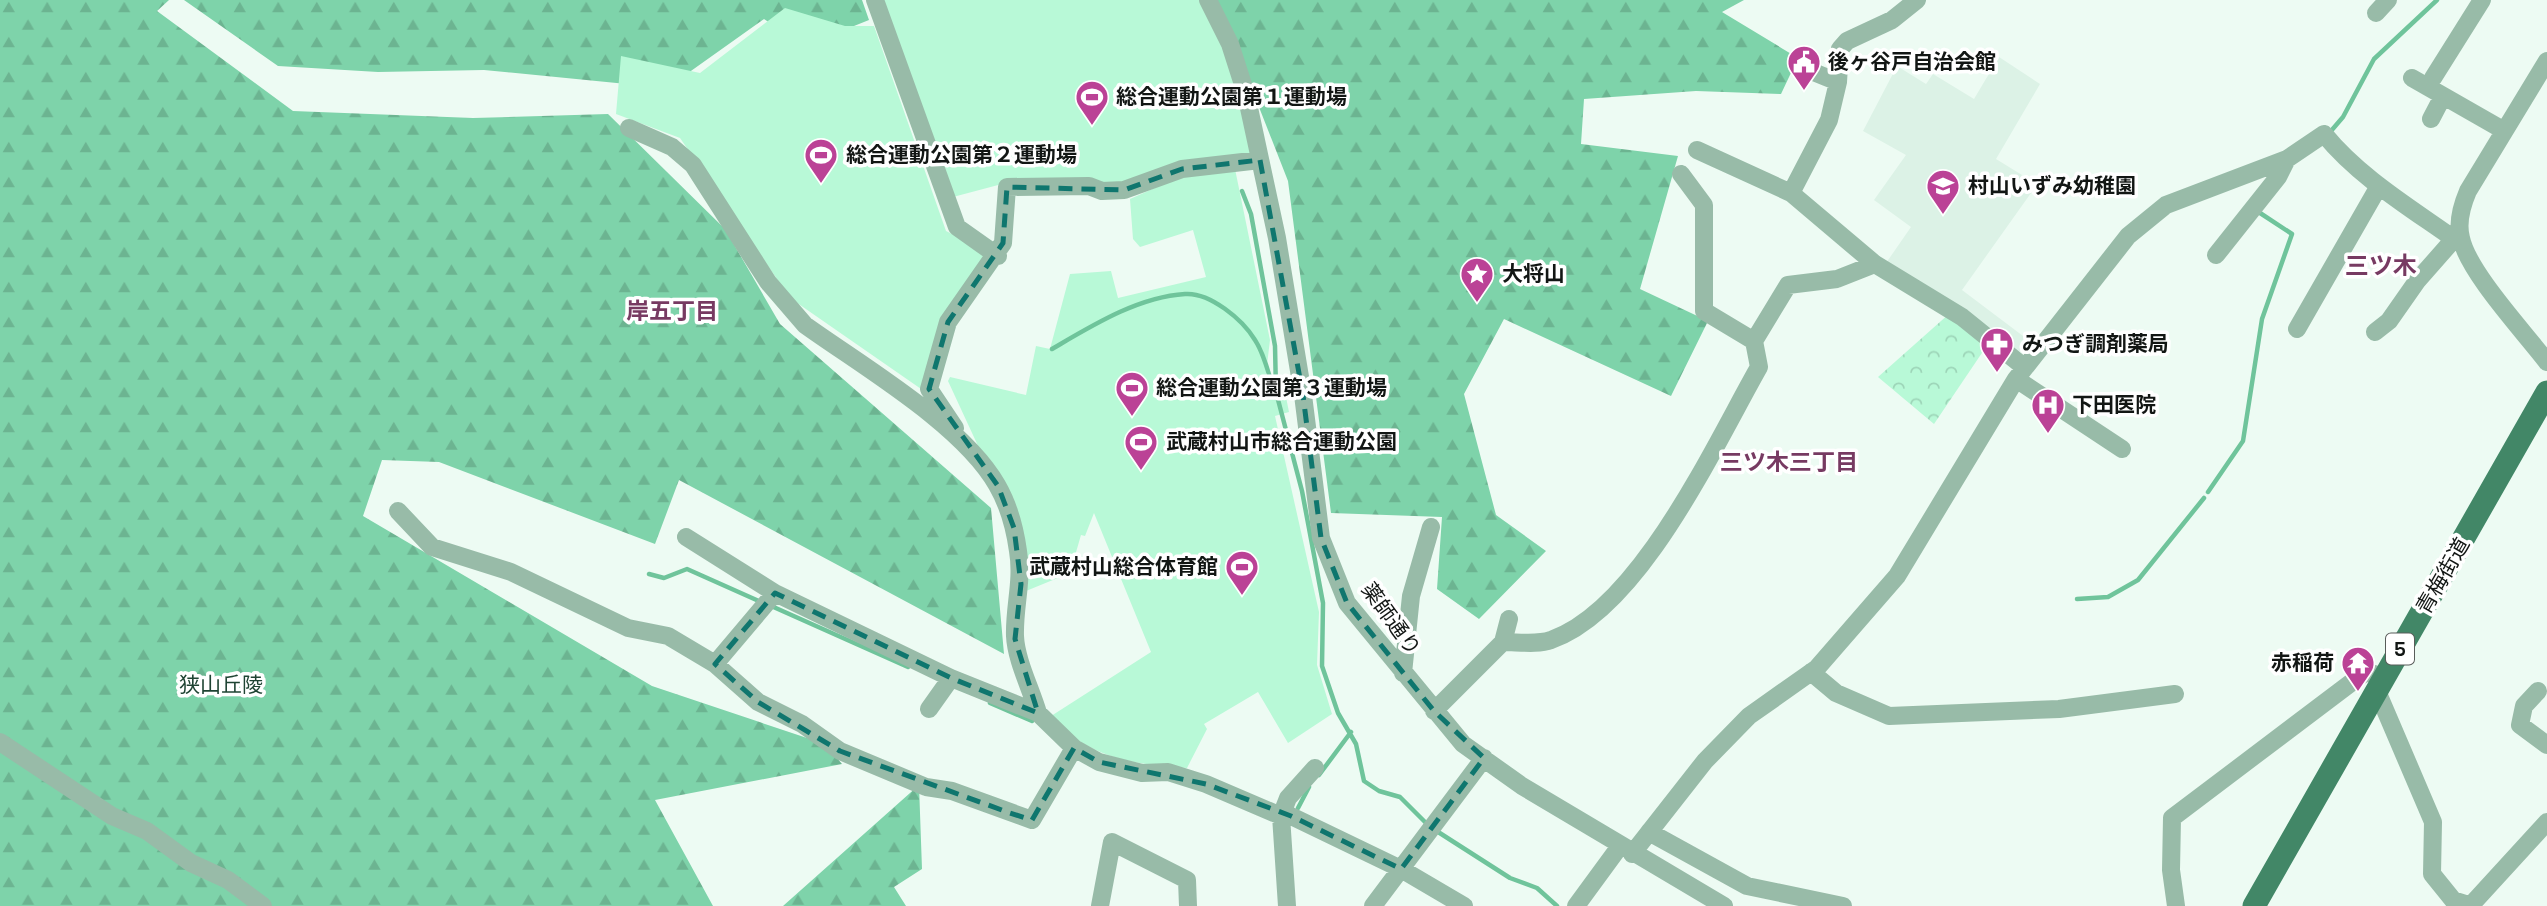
<svg xmlns="http://www.w3.org/2000/svg" width="2547" height="906" font-family="'Space Grotesk','Noto Sans JP',sans-serif">
	<style>
		.built { fill: #dcf2e6 }
		.forest { fill: url(#forest-firs) }
		.park { fill: url(#park-crowns) }
		.pitch { fill: #b8f9d7 }
		.lines { fill: none; stroke-linecap: round; stroke-linejoin: round }
		.stream { stroke: #6fc49b; stroke-width: 4.5 }
		.minor { stroke: #98bba8; stroke-width: 18 }
		.major { stroke: #428767; stroke-width: 23 }
		.marked { fill: none; stroke: #0f766e; stroke-width: 5; stroke-dasharray: 14 9; stroke-linejoin: round }
		.labels { text-anchor: middle; stroke-width: 7; stroke-linejoin: round; paint-order: stroke }
		.shield { fill: #fff; stroke: #595c5a; stroke-width: 2 }
		.shield-label { font-size: 19px; font-weight: bold; fill: #121614 }
		.poi-label { font-size: 21px; font-weight: bold; fill: #121614; stroke: #fff; text-anchor: start }
		.street-label { font-size: 21px; fill: #121614; stroke: #fff }
		.park-label { font-size: 21px; fill: #1f4433; stroke: #fff }
		.neighbourhood-label { font-size: 23px; font-weight: bold; fill: #773a62; stroke: #fff }
		.quarter-label { font-size: 24px; font-weight: bold; fill: #773a62; stroke: #fff }
	</style>
	<defs>
		<pattern id="forest-firs" width="22" height="20" patternUnits="userSpaceOnUse" patternTransform="scale(1.75)"><rect width="22" height="20" fill="#7ed3aa"/><path d="M5 1l3.5 6h-7zM16 11l3.5 6h-7z" fill="#6cb491"/></pattern>
		<pattern id="park-crowns" width="20" height="18" patternUnits="userSpaceOnUse" patternTransform="scale(1.75)"><rect width="20" height="18" fill="#b8f9d7"/><path d="M2 6a3 3 0 1 1 6 0M12 15a3 3 0 1 1 6 0" fill="none" stroke="#9dd5b8"/></pattern>
	</defs>
	<rect width="100%" height="100%" fill="#edfbf3"/>
	<path class="built" d="M1999,57L2040,84L1996,159L2022,175L2017,183L2031,193L1962,290L2027,339L2018,354L1884,266L1911,227L1874,200L1906,155L1863,131L1897,66L1926,84L1933,74L1974,99Z"/>
	<path class="forest" d="M0,0H169L157,11L293,111L473,118L608,114L725,229L780,324L991,508L1004,654L679,480L655,544L439,462L382,460L363,516L652,686L825,744L842,764L655,800L713,906H0Z
		M184,0H862L869,20L804,46L764,19L667,88L484,70L378,72L278,66Z
		M1217,0H1744L1722,12L1798,58L1781,94L1696,91L1584,99L1581,144L1678,156L1640,289L1708,321L1671,396L1504,319L1464,394L1496,515L1546,551L1479,619L1437,589L1442,517L1331,513L1288,181Z
		M919,785L922,869L894,887L906,906H783Z"/>
	<path class="park" d="M1950,313L1990,341L1934,424L1878,377Z"/>
	<path class="pitch" d="M880,0H1202L1226,36L1266,157L1124,186L1017,180L953,197Z
		M785,8L845,26H874L946,231L991,253L924,391L790,298L680,138L616,114L621,56L700,73Z
		M1235,169L1270,340L1266,373L1269,389L1284,387L1289,412L1275,416L1319,612L1317,665L1332,714L1288,743L1258,692L1204,724L1207,729L1187,768C1128,764 1094,758 1048,718L1151,652L1094,513L1085,536L1081,535L1070,573L1026,591L985,461L948,381L950,377L1026,395L1036,346L1050,349L1070,274L1111,271L1118,298L1206,277L1193,230L1140,247L1133,239L1130,199L1184,175Z"/>
	<g class="lines">
		<path class="stream" d="M2331,131L2343,117L2374,59L2437,0
			M1242,191L1251,214L1275,346L1276,392L1302,491L1323,603L1322,666L1338,713L1356,744L1364,781L1379,791L1400,797L1428,825
			M1052,349C1093,325 1138,297 1185,294C1210,292 1243,320 1255,340C1263,352 1268,370 1272,385H1275
			M2208,492L2243,441L2262,319L2292,234L2257,211
			M649,574L664,578L687,569L761,602
			M2077,599L2108,597L2138,580L2204,498
			M769,605L908,667
			M990,703L1032,721
			M1319,775L1351,732
			M1298,808L1309,787
			M1435,830L1510,878L1537,888L1557,906"/>
		<path class="minor" d="M875,0L957,227L998,256
			M1208,0L1230,44L1246,94L1277,238L1303,395L1321,538L1347,603L1463,744L1522,786L1724,906
			M2376,13L2388,0
			M2547,61L2468,191C2462,205 2457,223 2461,238C2468,272 2525,333 2547,362
			M1801,67L1838,82
			M2412,78L2503,130
			M2433,78L2482,0
			M2431,119L2443,96
			M629,128L672,147L693,165L768,282L805,325C862,366 962,424 997,485C1008,504 1015,529 1018,551C1023,581 1014,607 1015,636C1016,660 1031,689 1038,713
			M1697,150L1791,193L1875,264L1962,317L2024,367
			M1681,174L1704,205V311L1754,341
			M1791,193L1829,120L1838,82L1840,49L1847,41L1892,20L1917,0
			M2216,255L2278,177L2287,159
			M2297,329L2379,186
			M2375,332L2389,321L2417,281L2454,239
			M2016,379L2122,449
			M955,428L929,389L948,322L1003,243L1007,187L1089,186L1102,191L1124,190L1182,169L1260,160
			M398,511L432,547L511,572L628,628L668,636L715,664L758,702L802,724L840,751L926,787L952,791L1032,820L1074,748
			M686,537L775,593L951,678L1038,713L1074,748L1099,762L1142,773L1168,772L1206,784L1281,816H1291L1401,869L1464,906
			M1503,642L1509,619
			M715,664L775,593
			M1811,672L1836,693L1889,716L2059,709L2175,694
			M1403,673L1411,596L1431,527
			M2377,691L2433,822L2432,874L2453,900L2472,906
			M2538,691L2524,706L2520,725L2547,745
			M929,709L951,678
			M1434,711L1503,642C1518,642 1538,645 1551,640C1640,609 1714,446 1759,367L1754,341L1788,285L1837,279L1875,264
			M0,742L112,816L147,831L191,863L228,880L263,906
			M1649,832L1747,886L1843,906
			M1632,854L1705,761L1749,716L1817,668L1897,576L2016,379L2128,236L2166,205L2287,159L2324,134C2359,177 2409,207 2454,239L2460,238
			M2471,905L2547,822
			M1100,906L1112,842L1187,880L1188,906
			M1287,906L1281,816L1288,798L1315,768
			M1373,906L1484,758
			M1576,906L1620,846
			M2176,906L2171,870L2172,818L2360,676L2368,672L2384,677"/>
		<path class="major" d="M2254,906L2547,392"/>
	</g>
	<path class="marked" d="M1260,160L1303,395L1321,538L1347,603L1434,711L1484,758L1401,869L1291,816L1206,784L1099,762L1074,748L1032,820L1010,813L840,751L758,702L715,664L775,593L951,678L1038,713L1015,639L1021,584L1014,528L998,486L929,389L948,322L1003,243L1007,187L1124,190L1182,169Z"/>
	<defs>
		<symbol id="civic-pin" viewBox="-11 -11 22 30"><path d="M0 17L-7.5 6A9.5 9.5 0 1 1 7.5 6Z" fill="#bb4296" stroke="#fff"/><path d="M-.6-6.5H3V-4.5H.6V-3L4-1V1h2V6H-6V1h2V-1L-.6-3ZM-1.2 2.5V6h2.4V2.5Z" fill="#fff"/></symbol>
		<symbol id="stadium-pin" viewBox="-11 -11 22 30"><path d="M0 17L-7.5 6A9.5 9.5 0 1 1 7.5 6Z" fill="#bb4296" stroke="#fff"/><path d="M0-5a6.5 5 0 1 0 0 10a6.5 5 0 1 0 0-10ZM-3.5-1.8h7v3.6h-7Z" fill="#fff"/></symbol>
		<symbol id="school-pin" viewBox="-11 -11 22 30"><path d="M0 17L-7.5 6A9.5 9.5 0 1 1 7.5 6Z" fill="#bb4296" stroke="#fff"/><path d="M0-5L7-2L0 1L-7-2ZM-4 1L0 2.5L4 1V4Q0 6-4 4Z" fill="#fff"/></symbol>
		<symbol id="sight-pin" viewBox="-11 -11 22 30"><path d="M0 17L-7.5 6A9.5 9.5 0 1 1 7.5 6Z" fill="#bb4296" stroke="#fff"/><path d="M0-6L1.8-2.2L6-1.7L2.9 1.2L3.7 5.4L0 3.3L-3.7 5.4L-2.9 1.2L-6-1.7L-1.8-2.2Z" fill="#fff"/></symbol>
		<symbol id="pharmacy-pin" viewBox="-11 -11 22 30"><path d="M0 17L-7.5 6A9.5 9.5 0 1 1 7.5 6Z" fill="#bb4296" stroke="#fff"/><path d="M-2-6h4v4h4v4h-4v4h-4v-4h-4v-4h4Z" fill="#fff"/></symbol>
		<symbol id="hospital-pin" viewBox="-11 -11 22 30"><path d="M0 17L-7.5 6A9.5 9.5 0 1 1 7.5 6Z" fill="#bb4296" stroke="#fff"/><path d="M-5-5h3v3.5h4V-5h3V5h-3V1.5h-4V5h-3Z" fill="#fff"/></symbol>
		<symbol id="temple-pin" viewBox="-11 -11 22 30"><path d="M0 17L-7.5 6A9.5 9.5 0 1 1 7.5 6Z" fill="#bb4296" stroke="#fff"/><path d="M0-6L5-2H3V0L6.5 2.5H4V6H1.5V3h-3V6H-4V2.5H-6.5L-3 0V-2H-5Z" fill="#fff"/></symbol>
	</defs>
	<g fill-rule="evenodd">
		<use href="#civic-pin" x="1785" y="43" width="38" height="52"/>
		<use href="#stadium-pin" x="1073" y="78" width="38" height="52"/>
		<use href="#stadium-pin" x="802" y="136" width="38" height="52"/>
		<use href="#school-pin" x="1924" y="167" width="38" height="52"/>
		<use href="#sight-pin" x="1458" y="255" width="38" height="52"/>
		<use href="#pharmacy-pin" x="1978" y="325" width="38" height="52"/>
		<use href="#stadium-pin" x="1113" y="369" width="38" height="52"/>
		<use href="#hospital-pin" x="2029" y="386" width="38" height="52"/>
		<use href="#stadium-pin" x="1122" y="423" width="38" height="52"/>
		<use href="#stadium-pin" x="1223" y="548" width="38" height="52"/>
		<use href="#temple-pin" x="2339" y="644" width="38" height="52"/>
	</g>
	<g class="labels">
		<rect class="shield" x="2386" y="633.5" width="28" height="31" rx="5"/>
		<g class="shield-label">
			<text x="2400" y="656">5</text>
		</g>
		<g class="poi-label">
			<text x="1828" y="69">後ヶ谷戸自治会館</text>
			<text x="1116" y="104">総合運動公園第１運動場</text>
			<text x="846" y="162">総合運動公園第２運動場</text>
			<text x="1968" y="193">村山いずみ幼稚園</text>
			<text x="1502" y="281">大将山</text>
			<text x="2022" y="351">みつぎ調剤薬局</text>
			<text x="1156" y="395">総合運動公園第３運動場</text>
			<text x="2072" y="412">下田医院</text>
			<text x="1166" y="449">武蔵村山市総合運動公園</text>
			<text x="1218" y="574" text-anchor="end">武蔵村山総合体育館</text>
			<text x="2334" y="670" text-anchor="end">赤稲荷</text>
		</g>
		<g class="street-label">
			<text transform="translate(2443 576) rotate(-60)" y="7">青梅街道</text>
			<text transform="translate(1391 619) rotate(54)" y="7">薬師通り</text>
		</g>
		<g class="park-label">
			<text x="221" y="692">狭山丘陵</text>
		</g>
		<g class="neighbourhood-label">
			<text x="672" y="319">岸五丁目</text>
			<text x="1789" y="470">三ツ木三丁目</text>
		</g>
		<g class="quarter-label">
			<text x="2381" y="274">三ツ木</text>
		</g>
	</g>
</svg>
